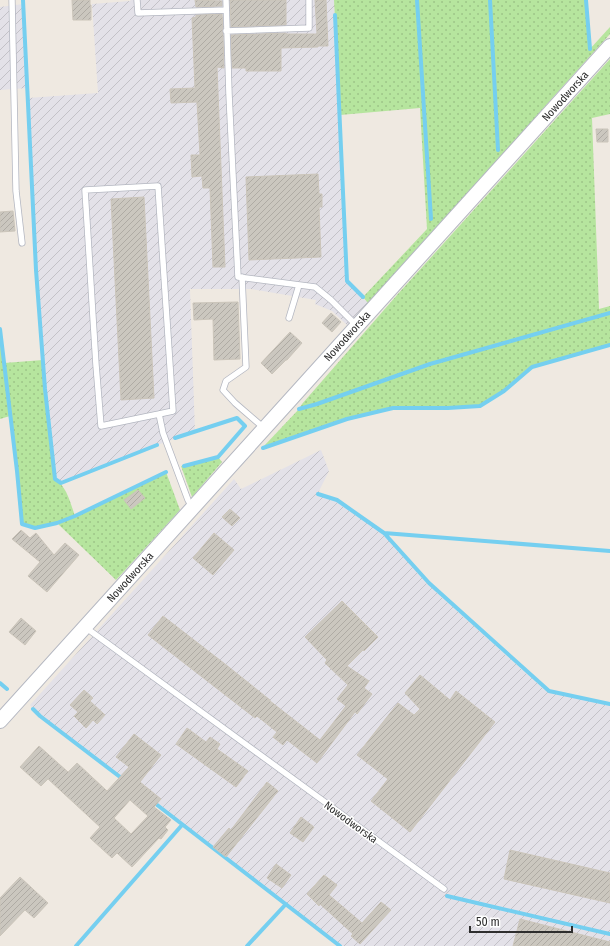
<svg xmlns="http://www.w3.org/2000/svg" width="610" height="946" font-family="'Fira Sans Condensed',sans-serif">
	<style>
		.industrial { fill: url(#industrial-furrows) }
		.grass { fill: url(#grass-dots) }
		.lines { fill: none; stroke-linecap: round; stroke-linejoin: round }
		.stream { stroke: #75cff0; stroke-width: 4 }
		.building { fill: url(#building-hatch); stroke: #cbc5ba; fill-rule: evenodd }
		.service-casing { stroke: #b4b7c1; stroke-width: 7 }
		.tertiary-casing { stroke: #b4b7c1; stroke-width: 16 }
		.service { stroke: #fff; stroke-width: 5.5 }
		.tertiary { stroke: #fff; stroke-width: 14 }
		.labels { text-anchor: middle; stroke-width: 3; stroke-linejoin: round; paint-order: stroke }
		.street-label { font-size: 11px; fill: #2e2e2e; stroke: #fff }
	</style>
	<defs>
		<pattern id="industrial-furrows" width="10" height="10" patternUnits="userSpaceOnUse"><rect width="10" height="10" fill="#e3e1e8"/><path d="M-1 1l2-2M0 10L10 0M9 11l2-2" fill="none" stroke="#c3c1c7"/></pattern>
		<pattern id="grass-dots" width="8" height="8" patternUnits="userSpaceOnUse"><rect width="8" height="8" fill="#b6e59e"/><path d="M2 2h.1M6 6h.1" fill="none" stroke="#9dc588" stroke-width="1.8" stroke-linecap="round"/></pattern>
		<pattern id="building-hatch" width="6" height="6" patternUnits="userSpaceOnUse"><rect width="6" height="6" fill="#cbc7bf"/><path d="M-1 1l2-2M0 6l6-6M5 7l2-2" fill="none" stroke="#afaba4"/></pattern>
	</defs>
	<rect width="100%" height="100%" fill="#efe9e1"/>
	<path class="industrial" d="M131,0H334L347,281L368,303L347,325L332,311L315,304L316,300L251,289H190L195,432L157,445L61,483L55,479L45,389L36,270L28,98L98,93L92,4L130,1Z
		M23,4L27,88L0,90V7Z
		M321,450L329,471L317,495L337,501L382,532L427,584L547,692L610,705V946H340L40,716L30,705L234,479L241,489Z"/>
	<path class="grass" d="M334,0H586L589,50L610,27V34L547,104L486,174L368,303L363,297L427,229L420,108L340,115Z
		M610,59V114L592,118L599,309L610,306V344L531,366L502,391L479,405L445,407H391L345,418L264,446L299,409L302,404L397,295Z
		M0,329L4,363L43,360L45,389L55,479C67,487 70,502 75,516L166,472L180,510L116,580L57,523L35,528L22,524L17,471L10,416L0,419Z
		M218,457L222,462L192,497L181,466Z"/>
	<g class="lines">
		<path class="stream" d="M23,0L36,270L45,389L55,479L61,483L157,445
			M417,0L431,219
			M490,0L498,150
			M586,0L590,49
			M335,15L347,281L363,297
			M0,329L17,471L22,524L35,528L57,523L75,516L166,472
			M299,409L317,404L430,364L610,313
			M175,438L237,418L245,426L218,457L184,466
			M263,448L347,419L393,408H448L480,406L504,391L532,367L610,345
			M318,494L337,500L384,533L429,583L549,691L610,704
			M384,533L610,551
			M0,683L7,689
			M33,709L40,716L124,780
			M152,801L340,946
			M447,896L610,934
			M76,946L182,825
			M247,946L286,904"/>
	</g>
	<path class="building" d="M72,0H90V5H91V20H73Z
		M195,0L222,1V6L196,7Z
		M230,0H286V25L231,27Z
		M315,0H326L328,46H318V47L281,48V71H246V68H232L231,35L286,33V34H317Z
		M222,14L223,28L222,31L223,34L224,68L217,67L225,267H213L210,188H203L202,177L201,176L192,177L191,155H200L197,102L171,103L170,89L195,88L192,18L196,17V15Z
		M596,129H608V142H597Z
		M318,174L319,194H322V207H319L321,257L249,260L246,177Z
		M144,197L154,398L121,400L111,199Z
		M13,211L15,231L0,232V212Z
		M238,302L240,359L214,360L213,319L194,320L193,303Z
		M331,313L341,322L332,332L322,323Z
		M290,332L302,343L287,360H286L272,374L261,363Z
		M138,490L145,498L131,509L124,500Z
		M230,509L240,518L232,526L222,517Z
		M21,530L30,538L36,533L54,555L65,543L79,555L47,592L28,576L40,562L12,539Z
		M214,533L234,550L213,575L193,558Z
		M342,601L378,637L364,651L363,650L347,666L369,681L364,688L372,694L357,714L355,712L317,763L287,740L283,745L273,737L277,732L257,716L255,718L148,635L163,616L225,664L270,700V701L320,740L346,706L337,699L348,685L325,663L327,660L305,637Z
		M21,618L36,631L25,645L9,632Z
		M420,675L450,700L456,691L495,722L410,832L371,801L388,779L357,755L398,703L414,715L420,709L405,693Z
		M84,690L93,698L90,701L105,715L97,724L93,720L86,728L74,716L78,712L70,705Z
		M187,728L206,742L210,737L220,744L217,749L248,771L236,787L176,744Z
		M134,734L161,755L140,782L161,799L154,807L171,820L165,827L168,830L161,839L159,838L132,867L117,853L112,858L90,838L100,827L48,779L41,786L20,767L39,746L68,772L77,763L107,791L129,767L116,757ZM130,800L148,816L131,834L114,818Z
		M267,782L278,791L226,857L213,847L229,828L231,830Z
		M301,817L314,827L303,842L290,833Z
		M510,850L610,873V903L504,879Z
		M276,864L291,875L282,888L267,878Z
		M324,875L337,885L329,895L362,923L381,902L391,910L360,944L351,936L353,934L320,904L319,906L307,894Z
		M20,877L48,903L34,918L25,910L0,936V898Z
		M520,919L610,942V946H513Z"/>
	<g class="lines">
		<defs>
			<path id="service" d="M12,0L16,191L22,243
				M137,0L138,13L226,10
				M226,0L229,94L238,277L315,287L331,300L357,326
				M226,31L309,28V0
				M242,277L246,367L226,381L223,390L235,403L264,428
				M289,318L299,285
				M159,414L101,426L96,365L85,190L158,186L173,411L159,414L163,433L188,500L192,507
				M85,627L444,889"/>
			<path id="tertiary" d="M0,721L610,46"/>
		</defs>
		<use href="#service" class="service-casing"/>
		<use href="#tertiary" class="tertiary-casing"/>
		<use href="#service" class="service"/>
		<use href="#tertiary" class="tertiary"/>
	</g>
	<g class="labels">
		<g class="street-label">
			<text transform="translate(565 96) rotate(-48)" y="4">Nowodworska</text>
			<text transform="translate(347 336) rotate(-48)" y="4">Nowodworska</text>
			<text transform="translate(130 577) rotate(-48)" y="4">Nowodworska</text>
			<text transform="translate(351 822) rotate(36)" y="4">Nowodworska</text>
		</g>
	</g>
	<path d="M470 926v6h102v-6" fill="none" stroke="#2e2e2e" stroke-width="2"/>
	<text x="476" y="926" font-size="12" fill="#2e2e2e" stroke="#ffffff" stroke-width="3" paint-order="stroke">50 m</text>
</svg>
